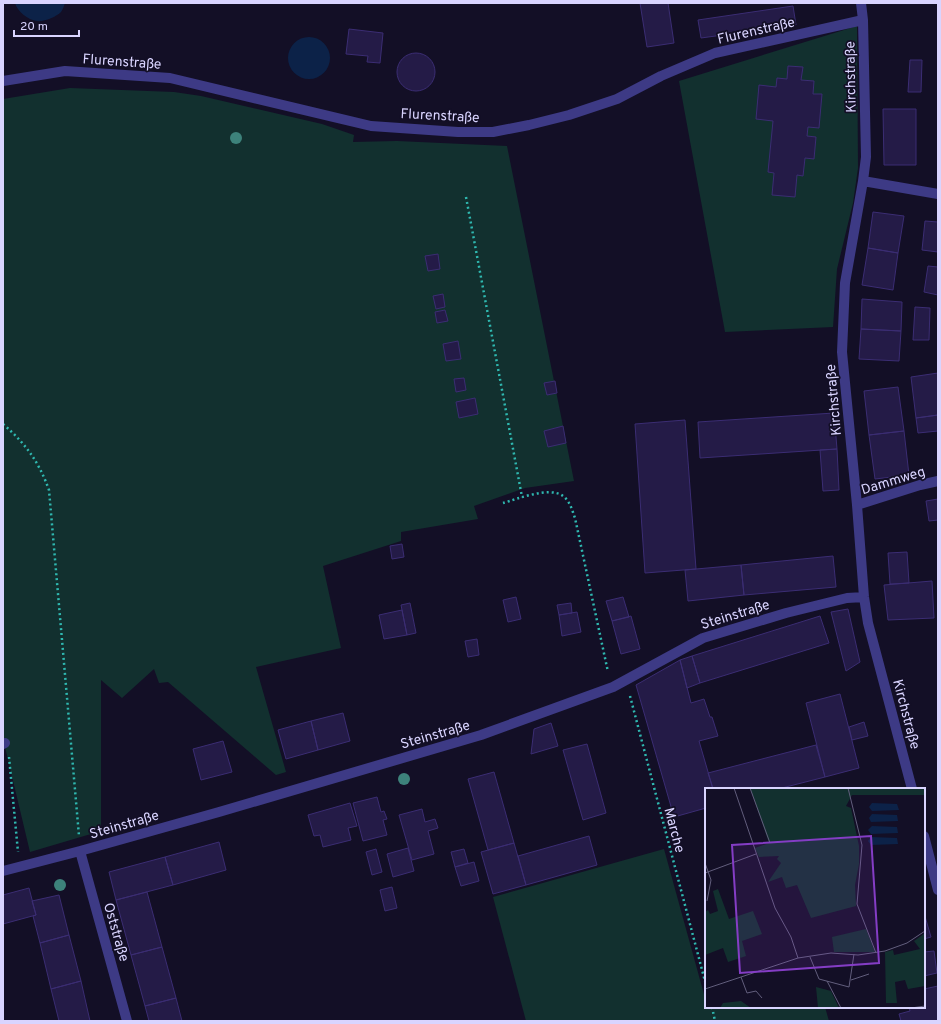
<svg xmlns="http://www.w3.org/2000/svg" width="941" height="1024" font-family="Overpass,sans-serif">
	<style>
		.green { fill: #12302f }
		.water { fill: #0c2248 }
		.building { fill: #241b47; stroke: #3b2d73 }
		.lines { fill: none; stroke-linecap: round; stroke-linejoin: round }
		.path { stroke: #2fb8b0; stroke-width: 2.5; stroke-dasharray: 2 3; stroke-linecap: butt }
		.service { stroke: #3d3a85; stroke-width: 10 }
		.minor { stroke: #3d3a85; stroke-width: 10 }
		.tree { fill: #3d827b }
		.labels { text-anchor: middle; stroke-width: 3.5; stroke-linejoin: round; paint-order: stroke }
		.street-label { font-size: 14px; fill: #d9d4ff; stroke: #130f26 }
		.inset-road { fill: none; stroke: #625e7d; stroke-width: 1 }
		.view { fill: #843dc5; fill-opacity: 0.15; stroke: #843dc5; stroke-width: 2 }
		.inset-edge { fill: none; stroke: #d9d4ff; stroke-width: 2 }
	</style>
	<rect width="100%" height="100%" fill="#130f26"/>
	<path class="green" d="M857,26L858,168L853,203L837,269L833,327L725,332L679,81Z
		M70,88L174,92L201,96L322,124L354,135L353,142L397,141L507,146L574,481L525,488L474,506L478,519L401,532V541L323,566L341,648L256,667L286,772L276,775L168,682L159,683L154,669L122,698L101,680V831L30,852L5,747H3V99Z
		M664,849L705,998H706V1007H825L829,1021H526L493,897Z"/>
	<path class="water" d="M15,3H65C64,6 63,9 61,12C56,17 44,22 37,21C28,20 17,11 15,3Z
		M288 58a21 21 0 1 1 42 0a21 21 0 1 1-42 0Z"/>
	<path class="building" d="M640,3H668L674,43L647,47Z
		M793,6L796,25L701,38L698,20Z
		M349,29L383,33L380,63L367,62L368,56L346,54Z
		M397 72a19 19 0 1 1 38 0a19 19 0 1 1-38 0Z
		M910,60H922L921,92H908Z
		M788,66L803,67L801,80L814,81L813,94H822L819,128L808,127L807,136L816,137L814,159L805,158L803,176L797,175L795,197L772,195L774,173L768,172L773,121L756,119L759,85L776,87L777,78L787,79Z
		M883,109H916V165H884Z
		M873,212L904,216L898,253L868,248Z
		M925,221L938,222V252L922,250Z
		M868,248L898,253L893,290L862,285Z
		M438,254L440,269L428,271L425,256Z
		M928,266L938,267V295L924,292Z
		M443,294L445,307L436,309L433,296Z
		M862,299L902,302L901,331L861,329Z
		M915,307L930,308L929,340H913Z
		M445,310L448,321L437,323L435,312Z
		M861,329L901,331L899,361L859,359Z
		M458,341L461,359L446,361L443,344Z
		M938,373V415L916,418L911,377Z
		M464,378L466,390L456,392L454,379Z
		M555,381L557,393L547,395L544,383Z
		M898,387L904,431L869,435L864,391Z
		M475,398L478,414L459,418L456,402Z
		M834,413L837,449L700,458L698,422Z
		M938,415V431L918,433L916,418Z
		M685,420L696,569L645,573L635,424Z
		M563,426L566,443L548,447L544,431Z
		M904,431L909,475L875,479L869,435Z
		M837,449L839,490L823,491L820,450Z
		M938,499V520L929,521L926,501Z
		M402,544L404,557L392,559L390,546Z
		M907,552L909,583L890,584L888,553Z
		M833,556L836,587L744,595L741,565Z
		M741,565L744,595L688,601L685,570Z
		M932,581L934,618L888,620L884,585Z
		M516,597L521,619L508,622L503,600Z
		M623,597L629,617L612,621L606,601Z
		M410,603L416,633L407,635L401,605Z
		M571,603L572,613L559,615L557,605Z
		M848,609L860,662L846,671L831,612Z
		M402,610L407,635L384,639L379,615Z
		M577,612L581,632L562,636L559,615Z
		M631,616L640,649L621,654L612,621Z
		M820,616L829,643L700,683L692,656Z
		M477,639L479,655L468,657L465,641Z
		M692,656L700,683L687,688L680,660Z
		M680,660L691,703L704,699L710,717H712L718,736L699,741L713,789H706V808L674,817L636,685Z
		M840,694L859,768L825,777L806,703Z
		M343,713L350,741L318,750L311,721Z
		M311,721L318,750L286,759L278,730Z
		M864,722L868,736L852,740L849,727Z
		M551,723L558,746L531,754L534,729Z
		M223,741L232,772L201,780L193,749Z
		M587,744L606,813L583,820L563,750Z
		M816,745L825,777L778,789H713L708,773Z
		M494,772L514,843L488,850L468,779Z
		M377,797L381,812L384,811L387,819L383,820L387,835L363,841L353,803Z
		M350,803L357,826L348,828L351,840L323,847L320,835L314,836L308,815Z
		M422,809L425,822L435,819L438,828L428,831L434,854L412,860L399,815Z
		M589,836L597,865L526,885L518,856Z
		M219,842L226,870L173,885L165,857Z
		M514,843L526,885L493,894L481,852Z
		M408,848L414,871L393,877L387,854Z
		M376,849L382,872L372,875L366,852Z
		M464,849L468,863L455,867L451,852Z
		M165,857L173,885L116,900L109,872Z
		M474,862L479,881L461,886L455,867Z
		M392,887L397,908L385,911L380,890Z
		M29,888L36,915L3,924V895Z
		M147,892L162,947L131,955L116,900Z
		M59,895L69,935L40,943L33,916L36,915L32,901Z
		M924,913L931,937L924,939Z
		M69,935L81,981L51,989L40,943Z
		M162,947L176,998L145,1006L131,955Z
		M934,951L937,973L924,976V952Z
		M81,981L90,1021H59L51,989Z
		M938,986V1021H901L899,1014L910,1011L909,1007H924V989Z
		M176,998L182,1021H149L145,1006Z"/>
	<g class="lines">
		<path class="path" d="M466,197L522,497
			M3,424C26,444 39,462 49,490L79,836
			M503,503C517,499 550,486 563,496C570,501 572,510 575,518L608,672
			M630,696L706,985
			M9,757L18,852
			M712,1007L715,1021"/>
		<path class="service" d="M3,744L5,743"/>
		<path class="minor" d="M861,3L863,20L866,157L863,181L845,283L842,352L857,505L864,597L868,623L912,789
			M3,81L65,71L170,78L371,126L458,132H493L529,125L569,115L617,99L661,76L715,53L863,20
			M863,181L938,194
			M857,505L920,485L938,481
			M924,836L938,890
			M80,851L127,1021
			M3,871L80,851L219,812L481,735L613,687L703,638L786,613L847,598L864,597"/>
	</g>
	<g class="tree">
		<circle cx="236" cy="138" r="6"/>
		<circle cx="404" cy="779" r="6"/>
		<circle cx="60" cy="885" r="6"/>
	</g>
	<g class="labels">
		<g class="street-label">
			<text transform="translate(756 30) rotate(-13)" y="5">Flurenstraße</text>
			<text transform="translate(122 61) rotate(4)" y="5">Flurenstraße</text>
			<text transform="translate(850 77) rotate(-91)" y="5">Kirchstraße</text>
			<text transform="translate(440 115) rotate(3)" y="5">Flurenstraße</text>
			<text transform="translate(833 400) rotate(-95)" y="5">Kirchstraße</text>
			<text transform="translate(893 480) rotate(-17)" y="5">Dammweg</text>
			<text transform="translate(735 614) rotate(-17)" y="5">Steinstraße</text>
			<text transform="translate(907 714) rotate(75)" y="5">Kirchstraße</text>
			<text transform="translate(435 734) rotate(-16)" y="5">Steinstraße</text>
			<text transform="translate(124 824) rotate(-16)" y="5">Steinstraße</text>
			<text transform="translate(675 830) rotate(75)" y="5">Marche</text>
			<text transform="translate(117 932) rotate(74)" y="5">Oststraße</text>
		</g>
	</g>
	<g transform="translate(705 788)">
		<rect width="220" height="220" fill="#130f26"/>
		<path d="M45,0H220V7H147L141,18L146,20L154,58V76L150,97L151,118L106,130L92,97L81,100L77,89L63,94L76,75L72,71L74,68L54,69L50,60L64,55ZM13,101L24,131L48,123L57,146L37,153L41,168L23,174L18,160L0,167V124L3,122L5,126L13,123L8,103ZM161,141L170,164H129L127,149ZM220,145V198L203,201L200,192L190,194L192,215H181L180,164L188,162L189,167L215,161L209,153ZM111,199L126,203L134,220H113ZM36,213L46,220H15L18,215Z" fill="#12302f"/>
		<path d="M167,15L192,16L194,22L167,23L164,19ZM167,26L192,27L193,33L166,34L164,30ZM167,38L192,39L193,45L166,46L163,42ZM166,49L192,50L193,56L166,57L163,53Z" fill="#0c2248"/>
		<path class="inset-road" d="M29,0L70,120L86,149L93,170M45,0L65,55M143,0L157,57L152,116L171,165M0,75L6,92L2,113M0,85L51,66M105,169L114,191L144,199L149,166M36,189L42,205L51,203L57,210M146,192L164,186M122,193L136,220M0,201L93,170L126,165L153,167L180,163L202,155L220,143M206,220L220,218"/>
		<path class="view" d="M166,48L174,175L35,185L27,57Z"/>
		<rect width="220" height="220" class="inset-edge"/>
	</g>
	<rect width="941" height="1024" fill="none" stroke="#d9d4ff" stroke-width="8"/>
	<path d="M14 30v6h65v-6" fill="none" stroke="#d9d4ff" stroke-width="2"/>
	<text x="20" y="30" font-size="12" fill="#d9d4ff" stroke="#130f26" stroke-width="3" paint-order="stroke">20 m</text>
</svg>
